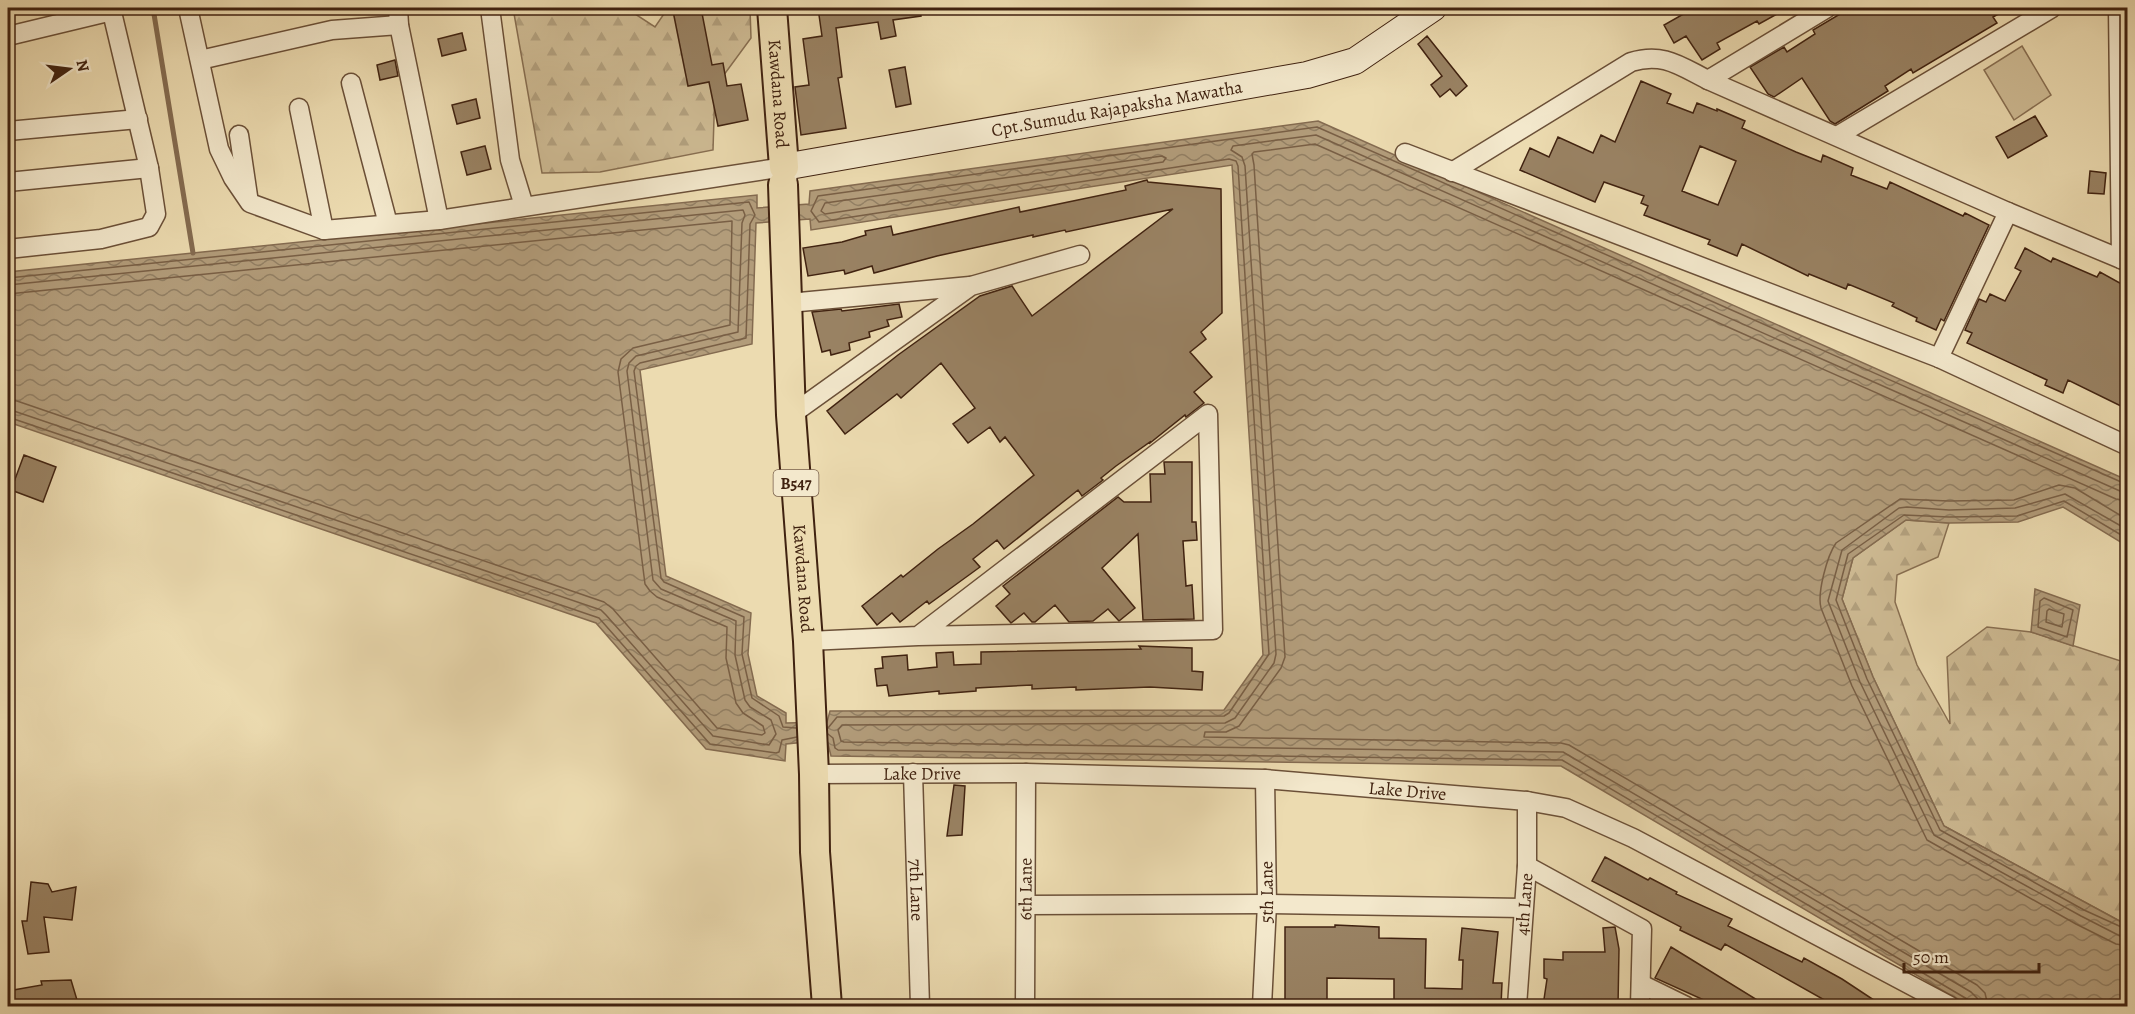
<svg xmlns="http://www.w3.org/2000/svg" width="2135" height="1014" font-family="Alegreya,serif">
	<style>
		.green { fill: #cfbc95; stroke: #886f52; stroke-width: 1.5 }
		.forest { fill: url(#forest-firs); stroke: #886f52; stroke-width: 1.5 }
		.water { fill: url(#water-waves); stroke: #846b50; stroke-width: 1.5; fill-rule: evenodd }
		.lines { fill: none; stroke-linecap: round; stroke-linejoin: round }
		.shore { stroke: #795f45; stroke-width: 1.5 }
		.stream { stroke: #846b50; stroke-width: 5 }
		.building { fill: #998263; stroke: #402210; stroke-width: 1.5; fill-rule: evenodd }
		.street-casing { stroke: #6b5038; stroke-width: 21 }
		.secondary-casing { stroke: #402210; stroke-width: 28 }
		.primary-casing { stroke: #402210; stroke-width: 32 }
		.street { stroke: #f3e8cc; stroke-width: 18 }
		.secondary { stroke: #f3e8cc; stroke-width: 26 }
		.primary { stroke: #ecdbb0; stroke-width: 28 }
		.labels { text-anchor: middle; stroke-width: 5; stroke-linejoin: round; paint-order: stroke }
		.shield { fill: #f3e8cc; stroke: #765d48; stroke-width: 1.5 }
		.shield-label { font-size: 16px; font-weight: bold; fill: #402210 }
		.street-label { font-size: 18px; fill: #402210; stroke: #f3e8cc }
	</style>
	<defs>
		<pattern id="forest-firs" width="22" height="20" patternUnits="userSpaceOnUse" patternTransform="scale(1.5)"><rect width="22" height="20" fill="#cfbc95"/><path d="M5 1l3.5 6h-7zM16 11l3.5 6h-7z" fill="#b3a17f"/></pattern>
		<pattern id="water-waves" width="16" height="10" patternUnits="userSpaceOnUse" patternTransform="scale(1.5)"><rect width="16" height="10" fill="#b29c7a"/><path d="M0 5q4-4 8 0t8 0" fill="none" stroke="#927f63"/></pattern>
	</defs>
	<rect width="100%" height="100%" fill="#ecdbb0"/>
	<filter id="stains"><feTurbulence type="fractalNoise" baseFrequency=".00333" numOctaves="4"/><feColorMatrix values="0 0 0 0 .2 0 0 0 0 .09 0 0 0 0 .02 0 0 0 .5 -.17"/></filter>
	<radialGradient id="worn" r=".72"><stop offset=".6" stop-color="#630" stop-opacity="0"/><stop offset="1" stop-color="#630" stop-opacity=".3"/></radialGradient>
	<path class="green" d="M2022,46L2051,95L2014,120L1984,70Z"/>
	<path class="forest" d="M513,8H626L655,27L668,8H750L751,38L715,87L713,150L600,172L542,173Z
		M1906,520L1949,523L1938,557L1897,575L1895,602L1917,665L1950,724L1947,657L1987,627L2031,632L2127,663V925L1944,826L1873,677L1842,599L1853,558Z"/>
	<path class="water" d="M1318,121L2127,480V546L2063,507L2018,522L1949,523L1906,520L1853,558L1842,599L1873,677L1944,826L2127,925V1006H1969L1561,766L831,756L827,740L786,744L785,761L706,749L596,623L8,422V272L757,195V208L809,204L810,191ZM1232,165L1263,655L1224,710L830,711L827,722L786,723V713L757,696L748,654L751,613L666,576L640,370L752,344L756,223L810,219L811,230Z
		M2035,589L2080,605L2073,646L2031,632Z"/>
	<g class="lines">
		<path class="shore" d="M1162,156L1166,158L1163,162L825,214L821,211L825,203Z
			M8,278L749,202L755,215L750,224L746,338L640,363L636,366L634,371L661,578L664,582L744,617L742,654L752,698L779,716L783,727L796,728
			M8,285L743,210L745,215L742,223L738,332L636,356L629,363L627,371L653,580L661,589L736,621L735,655L745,700L750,707L771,720L776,734L769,745L713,736L606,615L601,610L8,409
			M8,294L732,221L730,325L633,348L621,359L618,372L645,584L650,591L657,597L727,627L726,658L736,703L743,713L763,726L765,733L762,735L717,728L613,609L604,602L17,401L8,400
			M8,417L599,618L710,744L776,753L779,752L782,740L797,737
			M2128,520L2075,488L2059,485L2014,500L1949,501L1900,499L1836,543C1827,556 1817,593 1821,608L1852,686L1927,840L2076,924L2116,944L2128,946
			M2128,530L2065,494L2015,508L1949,510L1907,507L1899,508L1842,550L1828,601L1860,682L1934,835L2081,916L2120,936L2128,937
			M2128,539L2064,501L2017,516L1949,517L1904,515L1848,554L1836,600L1867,679L1940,830L2084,910L2128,930
			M2044,598L2073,610L2067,637L2038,627L2040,601Z
			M2049,609L2064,614L2062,627L2046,622L2047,611Z
			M828,728L837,717L1224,716L1229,713L1269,654L1238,166L1236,161L1229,159L819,222L811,211L818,196L1317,127L2128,485
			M828,734L833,738L835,748L838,750L1562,760L1967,999L1971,1006
			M1979,1006L1977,998L1971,992L1563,752L844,742L841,741L838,730L842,725L1225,723L1235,718L1274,663L1276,654L1245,166L1242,157L1231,150L1233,146L1316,135L2120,491L2128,492
			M1988,1006L1985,993L1977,985L1569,745L1561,743L1204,737L1205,732H1226L1239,726L1281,668L1285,657L1254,165L1252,154L1254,152L1315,144L2116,499L2128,501"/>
		<path class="stream" d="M153,8L193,253"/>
	</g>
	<path class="building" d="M691,8H701L712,65L723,63L727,86L741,84L748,120L718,126L709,82L688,86L673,11Z
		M818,8H920L921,16L893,20L896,36L881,39L878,22L836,28L842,77L838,78L846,128L801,135L795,87L809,85L803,39L822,36Z
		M1694,8H1788L1759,24L1757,21L1717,43L1720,49L1702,60L1686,36L1674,43L1664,25Z
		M1850,8H2009L1993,17L1997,23L1913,73L1911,69L1885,86L1888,91L1835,124L1830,121L1802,78L1774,97L1768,94L1750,67L1784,47L1787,52L1815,34L1813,30Z
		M462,33L466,50L442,56L438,39Z
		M1427,36L1467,86L1456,96L1450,89L1440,97L1431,85L1442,76L1418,44Z
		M395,60L398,76L380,80L377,65Z
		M905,67L911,104L896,107L889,70Z
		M1641,81L1671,94L1667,103L1693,113L1697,103L1717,111V109L1745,121L1742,128L1796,152L1821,162L1823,155L1853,168L1851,175L1887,189L1890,182L1963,216L1965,213L1989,225L1944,321L1941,319L1936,330L1916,321L1917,318L1892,306L1894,303L1848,284L1846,289L1809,274L1808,276L1742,244L1737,256L1708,244L1710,240L1644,215L1648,206L1641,203L1644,196L1604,182L1595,202L1520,170L1530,148L1549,157L1558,137L1593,153L1601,135L1615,142ZM1700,146L1736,161L1718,205L1682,191Z
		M476,99L480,118L457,124L452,105Z
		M2035,116L2047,136L2008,158L1996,137Z
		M485,146L491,169L467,175L461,152Z
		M2090,171L2106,173L2104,194L2088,193Z
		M1147,180L1148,182L1221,189L1222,313L1201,332L1206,339L1190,352L1212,377L1194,392L1204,403L1186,417L1185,415L1150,443V442L1116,466L1101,478L1103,480L1082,496L1078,490L1004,549L997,540L973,559L980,567L929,604L927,601L900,622L892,613L877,625L862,606L901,575L903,577L938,549L973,524L1034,475L1005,437L1000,442L990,427L968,443L953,424L975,408L941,363L901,398L897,394L845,434L827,411L898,355L980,296L1012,286L1032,316L1173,209L1066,232L1065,230L1033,237V235L937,256L874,273L872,266L845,274L844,270L808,276L803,248L842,242L866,235L865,231L891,226L893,235L1019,207L1020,212L1126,190L1125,186Z
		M2025,248L2051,262L2053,258L2097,277L2100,272L2127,287V409L2068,380L2063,393L2045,385L2047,380L1967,343L1972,333L1965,330L1979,299L1986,302L1990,294L2005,301L2021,271L2015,268Z
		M899,304L902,317L887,320L889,326L869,332L870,337L849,343L850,350L831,355L830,350L822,352L812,312L841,309L842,311Z
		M24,455L56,467L43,502L11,490Z
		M1164,462H1192V522H1196L1197,540L1183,541L1186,586L1192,585L1194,619L1143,620L1138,534L1102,568L1135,608L1119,621L1108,609L1093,621L1069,622L1055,605L1035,622H1032L1024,613L1011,623L996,606L1010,594L1003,586L1118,497L1124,502H1151L1150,474H1165Z
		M1139,646L1192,648V671L1203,672L1202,690L1150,687L1076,690V687L1032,689V685L976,688V691L939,694V691L889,696L887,685L877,686L875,669L883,668L882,657L907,655L908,670L937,667L936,653L953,652L954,665L981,664V652L1141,649Z
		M954,785L965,786L962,835L947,836Z
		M1605,857L1648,880L1650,878L1677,892L1676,894L1732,919L1728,926L1802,962L1804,958L1842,979L1883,1006H1835L1725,944L1721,950L1680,930L1681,927L1592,881Z
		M31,882L48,884L52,892L76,887L72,920L44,917L49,952L28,954L22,921H27Z
		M1335,925L1379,927V938L1426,939L1425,988L1462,989L1463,960H1459L1462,928L1498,932L1493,983H1502L1501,1006H1394V979L1327,978V1006H1285V927H1335Z
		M1615,927L1619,949L1618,1006H1543L1547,979L1544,978V959L1563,960V952H1605L1603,928Z
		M1671,947L1767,1006H1717L1655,978Z
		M71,980L77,1000L51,1006H8V991L42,985L41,981Z"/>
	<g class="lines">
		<defs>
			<g id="street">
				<path d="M188,8L219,149L233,178L250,203L324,230L439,220L784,167"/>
				<path d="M398,8L399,25L439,220"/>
				<path d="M490,8L510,160L524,206"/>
				<path d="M2118,8L2121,259"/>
				<path d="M8,36L112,11"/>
				<path d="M200,60L332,30L399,25"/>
				<path d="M1708,80L1827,8"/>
				<path d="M351,83L388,224"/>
				<path d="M299,108L324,230"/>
				<path d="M8,131L138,119"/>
				<path d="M239,135L248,196"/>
				<path d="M1837,136L2052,8"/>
				<path d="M1405,153L1939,358L2128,446"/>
				<path d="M1452,172L1631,62C1663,52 1680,66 1708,80L2008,212"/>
				<path d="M8,182L149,168"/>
				<path d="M8,249L101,239L149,227L156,214L149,168L111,8"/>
				<path d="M789,303L970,286"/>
				<path d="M1939,358L2008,212L2128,262"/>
				<path d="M791,415L971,286L1080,255"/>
				<path d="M808,641L918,636L1213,630L1208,414L918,636"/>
				<path id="s1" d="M913,773L920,1006"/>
				<path id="s2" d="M814,774L1026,773L1265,779L1527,801L1566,808L1633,838L1950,1006"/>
				<path d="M1527,866L1642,929L1640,1006"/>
				<path d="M1027,905L1267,904L1523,908"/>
				<path d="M1641,984L1686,1006"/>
				<path id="s3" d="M1025,1006L1026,773"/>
				<path id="s4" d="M1262,1006L1267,904L1265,779"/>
				<path id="s5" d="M1517,1006L1527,866V801"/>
			</g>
			<g id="secondary">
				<path id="s6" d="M783,185L784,167L1307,75L1355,61L1433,8"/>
			</g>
			<g id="primary">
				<path id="s7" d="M772,8L784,167"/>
				<path id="s8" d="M783,185L791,415L808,641L814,774L815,852L827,1006"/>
			</g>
		</defs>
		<use href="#street" class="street-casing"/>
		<use href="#secondary" class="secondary-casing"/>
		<use href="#primary" class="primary-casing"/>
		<use href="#street" class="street"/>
		<use href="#secondary" class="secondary"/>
		<use href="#primary" class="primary"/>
	</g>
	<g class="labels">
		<rect class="shield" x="773.5" y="470" width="45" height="26" rx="4.5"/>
		<g class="shield-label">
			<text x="796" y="489">B547</text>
		</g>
		<g class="street-label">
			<text dy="6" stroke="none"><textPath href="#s7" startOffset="86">Kawdana Road</textPath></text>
			<text dy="6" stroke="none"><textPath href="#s6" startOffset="356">Cpt.Sumudu Rajapaksha Mawatha</textPath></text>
			<text dy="6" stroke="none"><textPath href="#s8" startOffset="394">Kawdana Road</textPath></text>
			<text dy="6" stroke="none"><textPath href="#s2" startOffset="108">Lake Drive</textPath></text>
			<text dy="6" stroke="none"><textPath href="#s2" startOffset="594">Lake Drive</textPath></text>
			<text dy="6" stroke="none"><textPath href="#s1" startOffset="117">7th Lane</textPath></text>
			<text dy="6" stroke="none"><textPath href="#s3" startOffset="117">6th Lane</textPath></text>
			<text dy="6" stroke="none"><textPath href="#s4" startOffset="114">5th Lane</textPath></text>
			<text dy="6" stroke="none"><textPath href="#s5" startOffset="102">4th Lane</textPath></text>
		</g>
	</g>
	<rect width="2135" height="1014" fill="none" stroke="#ecdbb0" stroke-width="30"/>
	<rect x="9" y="9" width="2117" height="996" fill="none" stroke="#402210" stroke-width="3"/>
	<rect x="15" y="15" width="2105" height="984" fill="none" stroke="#402210" stroke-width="1.5"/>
	<g transform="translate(69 69) rotate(76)" stroke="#f3e8cc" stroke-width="4.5" paint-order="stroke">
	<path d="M0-4.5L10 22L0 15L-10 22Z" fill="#402210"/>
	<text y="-9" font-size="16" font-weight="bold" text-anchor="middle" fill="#402210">N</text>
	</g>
	<path d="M1904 963v9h135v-9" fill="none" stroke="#402210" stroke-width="3"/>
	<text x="1913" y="963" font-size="18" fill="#402210" stroke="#f3e8cc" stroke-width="4.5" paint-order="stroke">50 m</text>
	<rect width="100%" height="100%" filter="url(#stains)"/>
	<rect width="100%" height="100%" fill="url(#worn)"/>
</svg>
